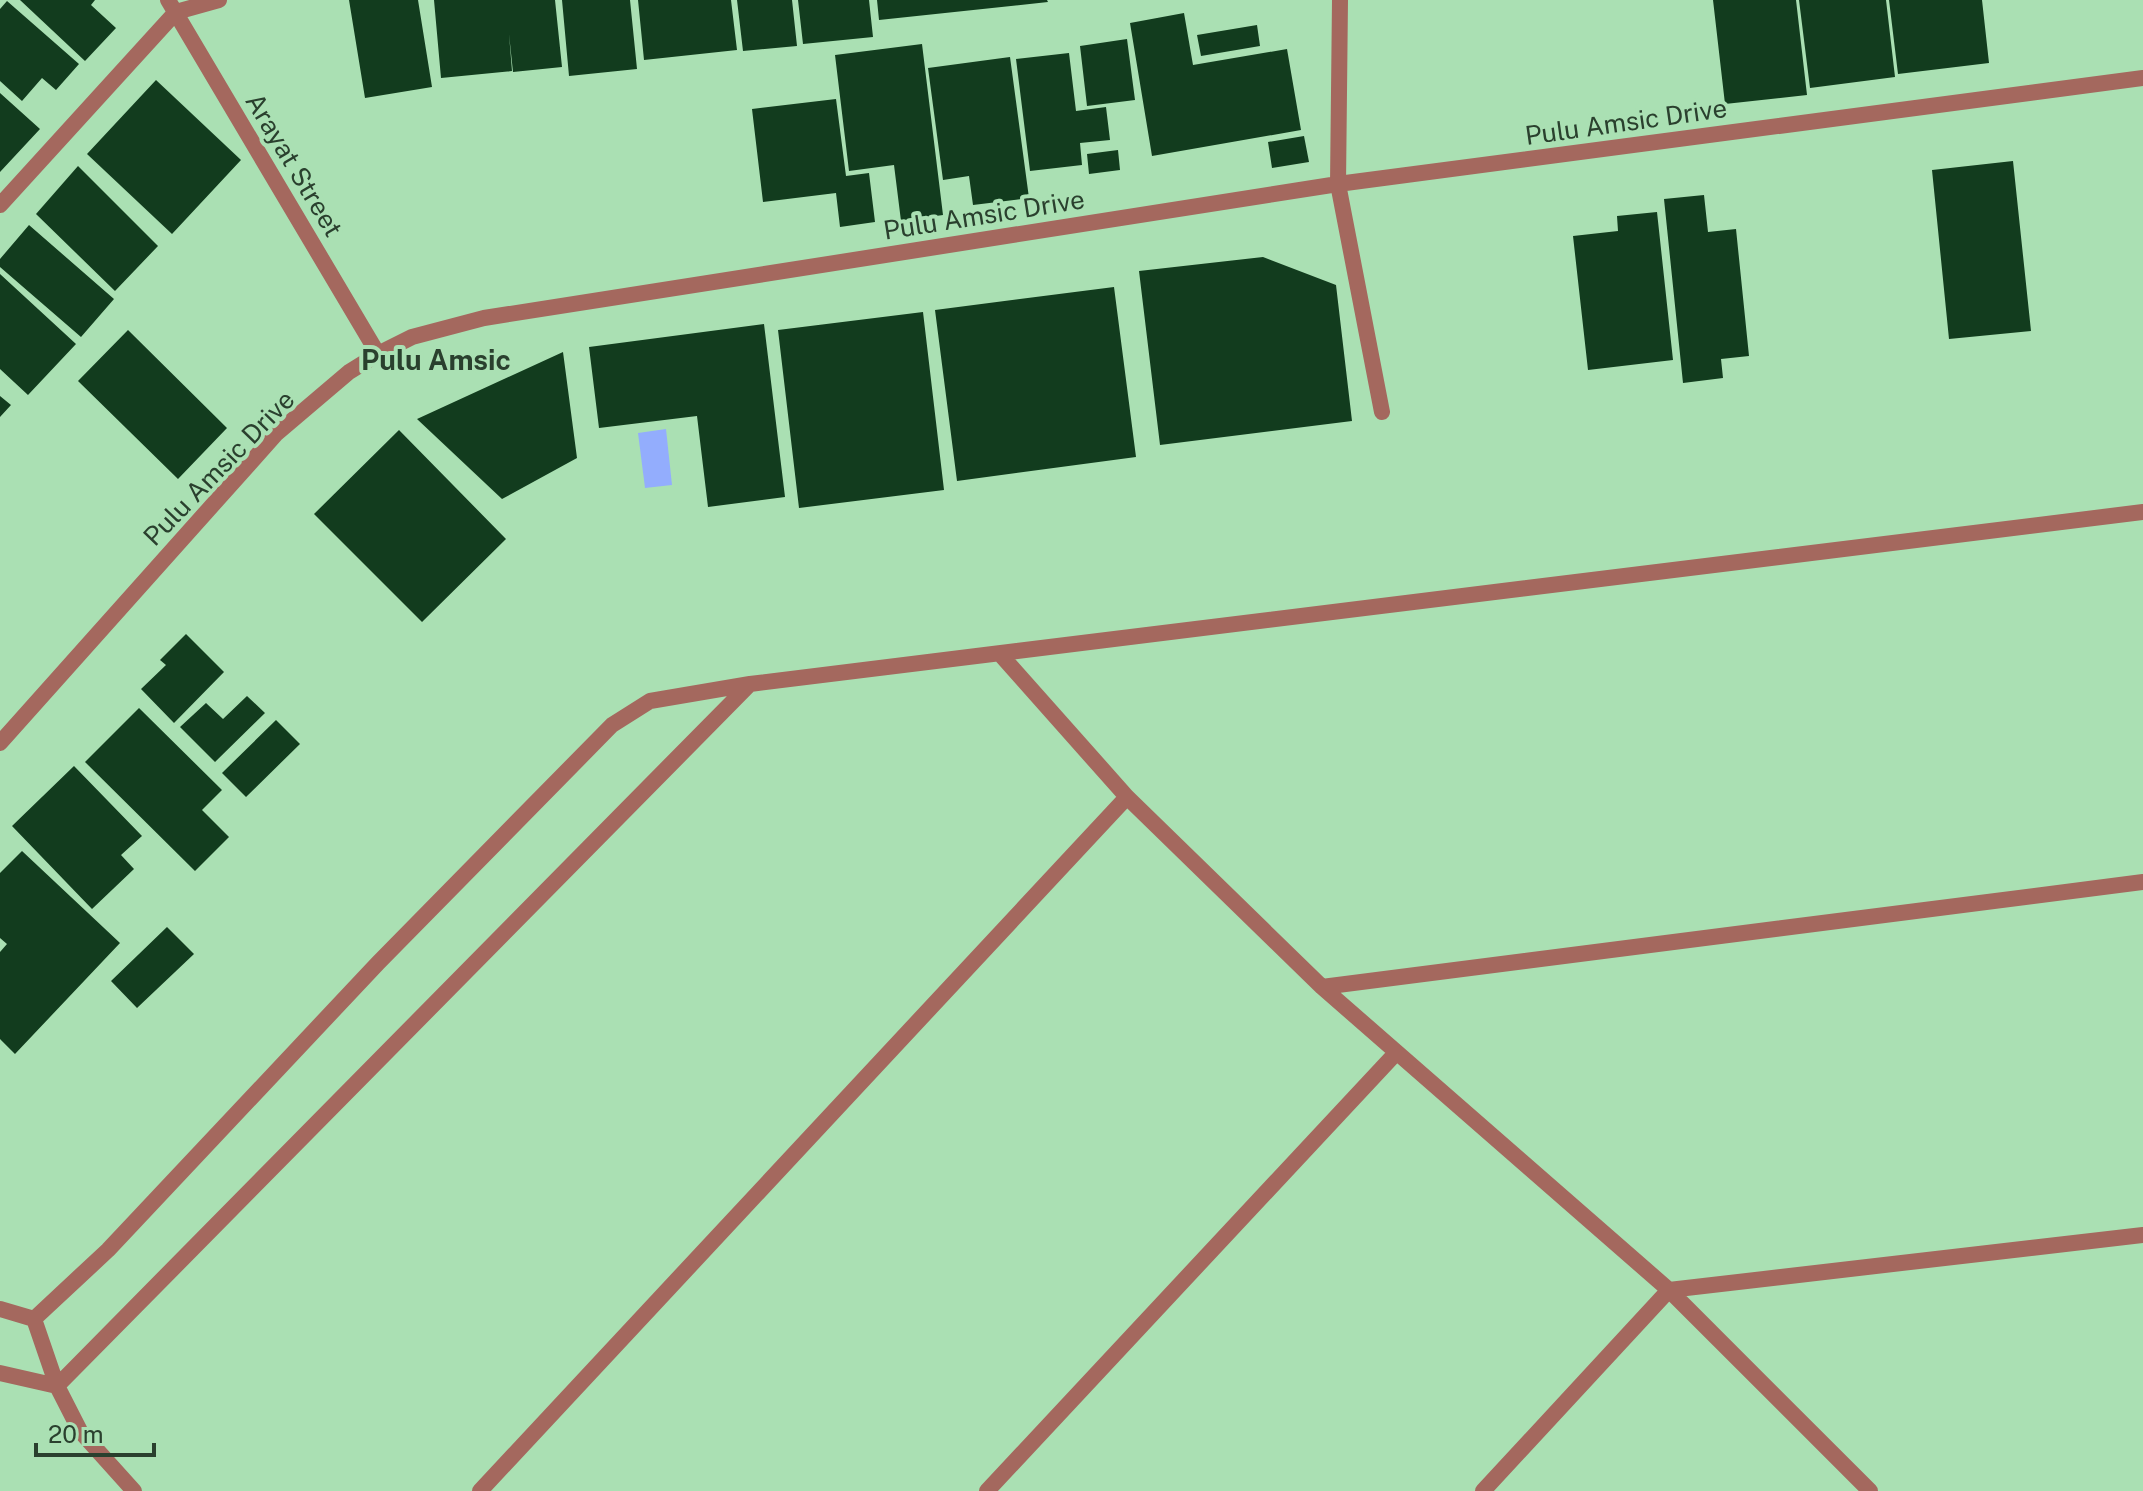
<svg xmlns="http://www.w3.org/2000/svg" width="2143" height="1491" font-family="'Public Sans',sans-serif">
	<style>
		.water { fill: #93adfd }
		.building { fill: #123c1e }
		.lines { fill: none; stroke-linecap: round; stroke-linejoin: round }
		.street { stroke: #a4685e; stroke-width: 16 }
		.labels { text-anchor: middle; stroke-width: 8; stroke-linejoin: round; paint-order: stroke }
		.street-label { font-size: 26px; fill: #2a402e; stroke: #aae0b3 }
		.neighbourhood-label { font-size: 28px; font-weight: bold; fill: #2a402e; stroke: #aae0b3 }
	</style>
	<rect width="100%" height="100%" fill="#aae0b3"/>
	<path class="water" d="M666,429L672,485L645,488L638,433Z"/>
	<path class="building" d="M20,0H95L91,5L116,28L85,61Z
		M349,0H418L432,87L365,98Z
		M434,0H555L562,67L513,72L509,34L512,71L441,78Z
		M562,0H630L637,69L569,76Z
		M638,0H731L737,50L644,60Z
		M737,0H792L797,46L743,51Z
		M798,0H869L873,37L803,44Z
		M877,0H1047L1048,2L879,20Z
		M1713,0H1796L1807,95L1725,104Z
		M1799,0H1886L1895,77L1810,88Z
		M1889,0H1982L1989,63L1898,74Z
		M7,1L79,64L56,90L42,78L22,101L0,81V9Z
		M1184,13L1193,65L1287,49L1301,130L1152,156L1130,23Z
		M1257,25L1260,46L1201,56L1197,35Z
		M1127,39L1135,100L1087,106L1080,46Z
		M922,44L943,215L901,221L894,165L849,171L835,55Z
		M1069,53L1076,111L1106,107L1110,140L1080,143L1082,165L1030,171L1016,59Z
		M1010,57L1029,198L973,205L969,176L943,180L928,68Z
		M156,80L241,160L172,234L87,154Z
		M0,93L40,129L0,172Z
		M836,99L846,176L869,173L875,222L840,227L836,193L763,202L752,109Z
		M1304,136L1309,162L1272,168L1268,142Z
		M1118,150L1120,170L1089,174L1087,154Z
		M2013,161L2031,331L1949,339L1932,170Z
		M78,166L158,246L115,291L36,214Z
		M1704,195L1708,232L1736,229L1749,356L1721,359L1723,378L1683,383L1664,199Z
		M1657,212L1673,360L1588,370L1573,236L1618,231L1617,216Z
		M29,225L114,299L81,337L0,267V259Z
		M1263,257L1336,285L1352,421L1160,445L1139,271Z
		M0,274L76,344L28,395L0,369Z
		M1114,287L1136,457L957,481L935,310Z
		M923,312L944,490L799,508L778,330Z
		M764,324L785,497L708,507L697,416L599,428L589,347Z
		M128,330L227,428L178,479L78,381Z
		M563,352L577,458L502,499L417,419Z
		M0,396L11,405L0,417Z
		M399,430L506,539L422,622L314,514Z
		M186,634L224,672L174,723L141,689L166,665L160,660Z
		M247,696L265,713L215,762L180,727L206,703L223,719Z
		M139,708L222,790L202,810L229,837L195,871L85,762Z
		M276,720L300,744L246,797L222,773Z
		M74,766L142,836L121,855L134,869L92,909L12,826Z
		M22,851L120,943L15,1054L0,1039V952L7,944L0,938V873Z
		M167,927L194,954L137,1008L111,981Z"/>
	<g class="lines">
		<path class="street" d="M168,0L378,354
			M1340,0L1338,184L1382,412
			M0,205L176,12L219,0
			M1000,654L1127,797L1322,987L1669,1290L1870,1491
			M0,743L276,434L349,372L378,354L412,337L484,318L1338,184L2143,78
			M1322,987L2143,882
			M0,1309L34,1319L108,1250L378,963L612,725L650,701L750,684L2143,512
			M34,1319L57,1386L80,1431L134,1491
			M0,1373L57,1386L750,684
			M480,1491L1127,797
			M987,1491L1396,1053
			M1483,1491L1669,1290L2143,1235"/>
	</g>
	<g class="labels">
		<g class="street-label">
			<text transform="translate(1626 122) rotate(-8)" y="9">Pulu Amsic Drive</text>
			<text transform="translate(294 165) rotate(59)" y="9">Arayat Street</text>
			<text transform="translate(984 215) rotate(-9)" y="9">Pulu Amsic Drive</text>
			<text transform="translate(219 468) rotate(-46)" y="9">Pulu Amsic Drive</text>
		</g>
		<g class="neighbourhood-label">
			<text x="436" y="370">Pulu Amsic</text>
		</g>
	</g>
	<path d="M36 1443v12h118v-12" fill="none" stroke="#2a402e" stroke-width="4"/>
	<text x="48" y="1443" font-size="24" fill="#2a402e" stroke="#aae0b3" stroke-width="6" paint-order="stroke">20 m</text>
</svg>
